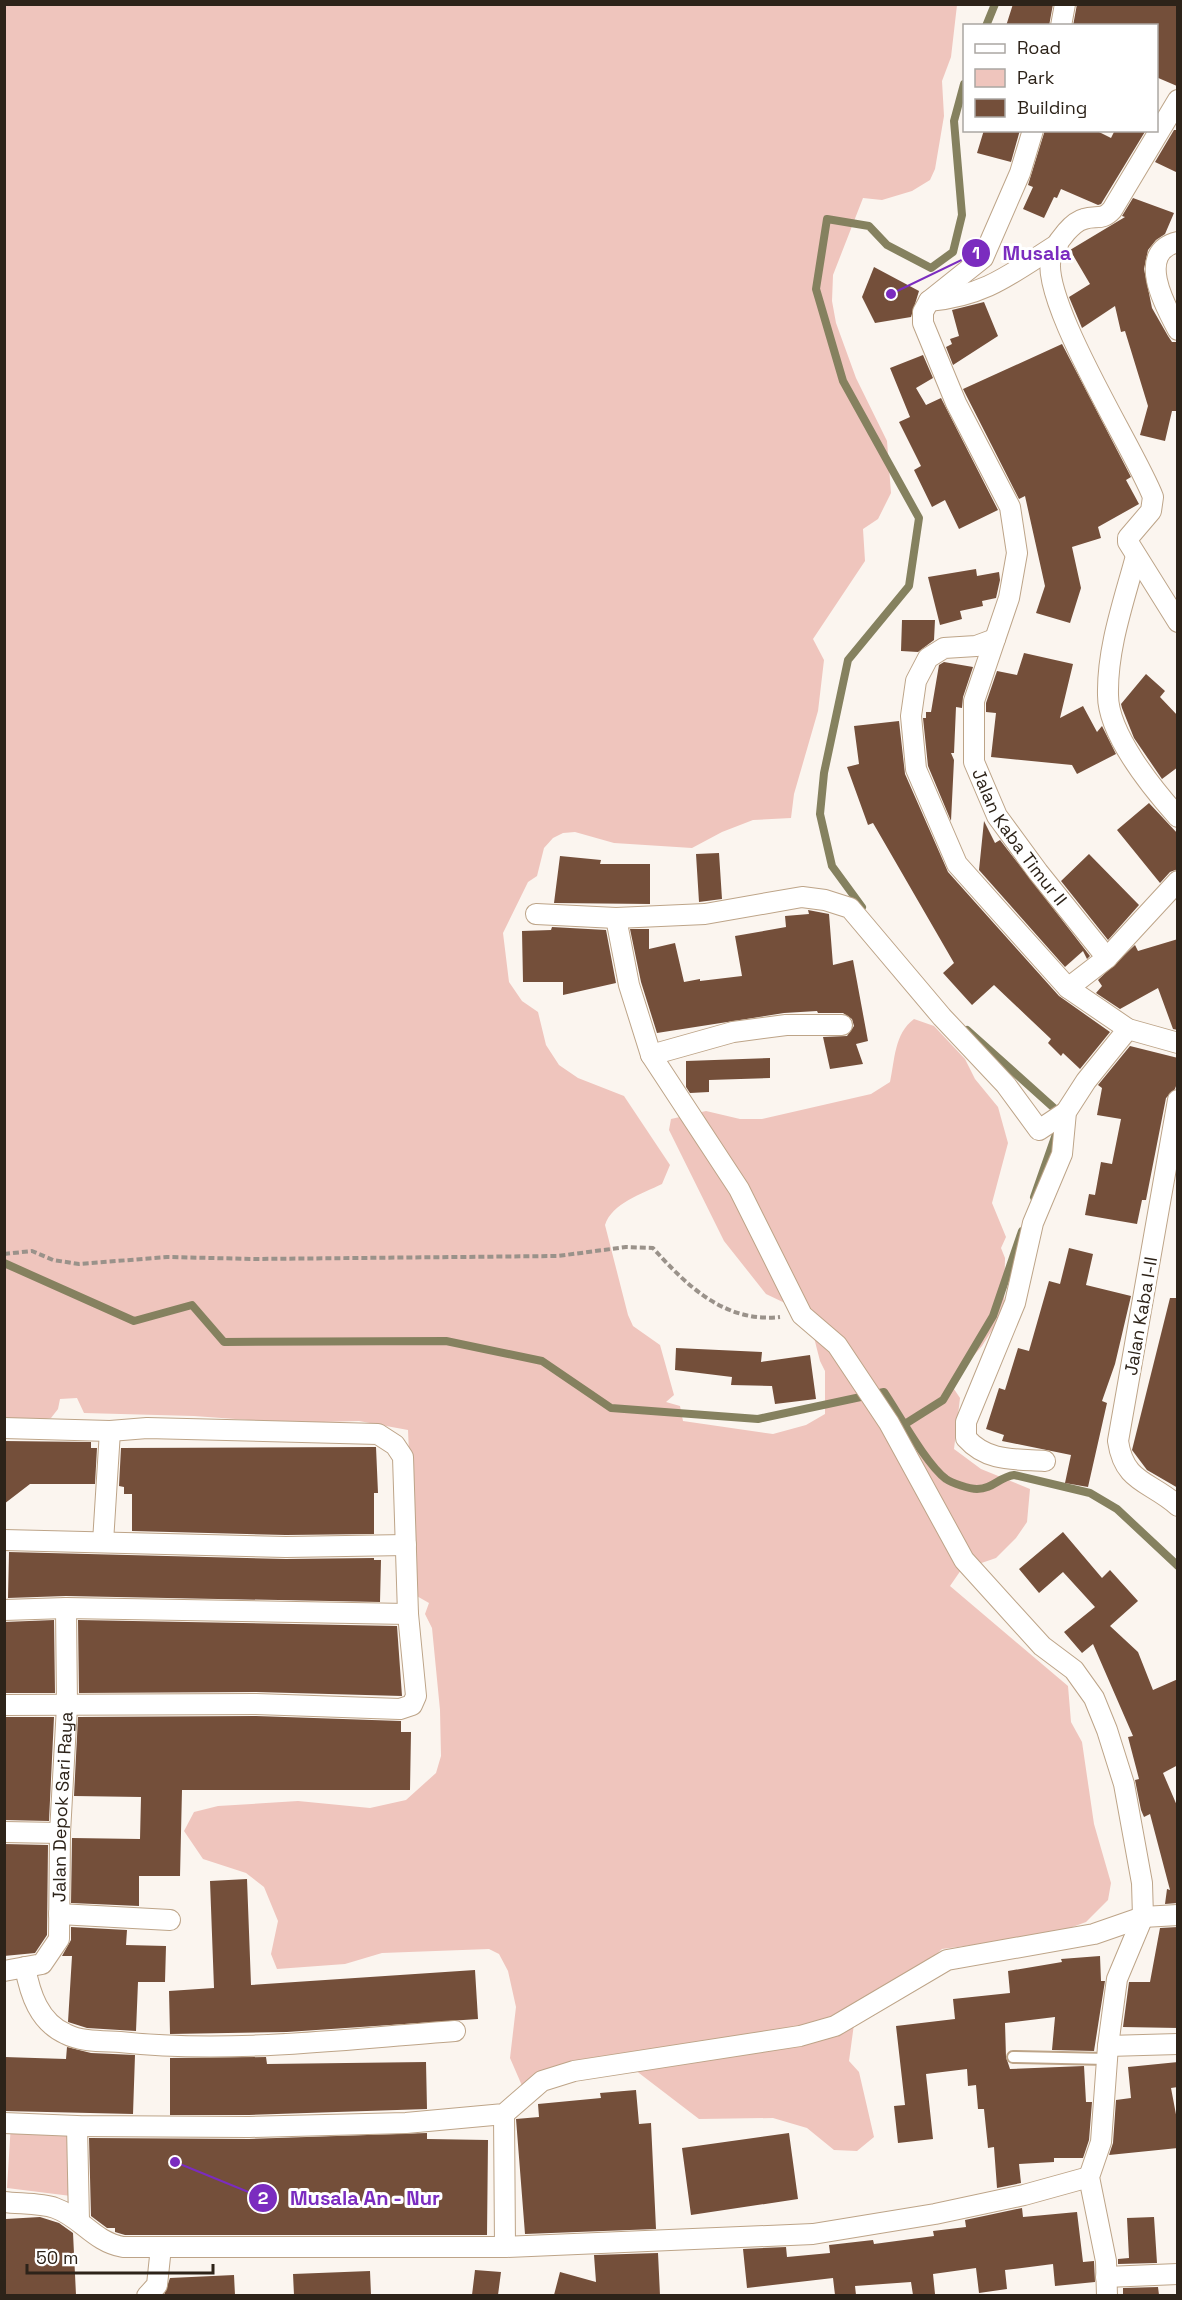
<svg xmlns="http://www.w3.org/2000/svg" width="1182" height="2300" font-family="'Space Grotesk',sans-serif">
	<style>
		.green { fill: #efc5bd }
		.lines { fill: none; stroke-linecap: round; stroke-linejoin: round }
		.stream { stroke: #85815f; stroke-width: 8 }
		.building { fill: #744f3a }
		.service-casing { stroke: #bda488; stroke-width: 14 }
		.minor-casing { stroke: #bda488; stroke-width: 22 }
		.path { stroke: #9a928a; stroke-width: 4; stroke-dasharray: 6 3; stroke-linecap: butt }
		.service { stroke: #fff; stroke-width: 10 }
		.minor { stroke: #fff; stroke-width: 20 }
		.labels { text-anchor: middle; stroke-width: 6; stroke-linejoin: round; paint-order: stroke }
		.street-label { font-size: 18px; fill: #2d2319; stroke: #fff }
		.leader { fill: none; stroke: #7b2cbf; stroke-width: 2 }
		.callout-dot { fill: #7b2cbf; stroke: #fff; stroke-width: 2 }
		.mark-label { font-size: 18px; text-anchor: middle; font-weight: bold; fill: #fff }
		.callout-label { font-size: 20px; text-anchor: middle; font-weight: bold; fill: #7b2cbf; stroke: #fff; stroke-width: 6; stroke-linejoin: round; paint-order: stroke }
	</style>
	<rect width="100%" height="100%" fill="#fbf5ef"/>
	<path class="green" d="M5,5H957L951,57L942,81L944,116L935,169L930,180L912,191L882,200L863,198L833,275L832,301L836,323L856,378L887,441L891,493L878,519L863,529L865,561L813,639L824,660L818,711L794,794L791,818L753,820L722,832L692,848L614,843L575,832L563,833L553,838L544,848L537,876L528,882L503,933L509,982L522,1001L538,1012L546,1045L559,1065L578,1078L624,1096L670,1165L662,1184C642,1194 612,1203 605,1225L628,1315L633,1326L660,1345L674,1395L666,1402L680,1406L683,1421L773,1434L806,1425L825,1414V1371L820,1361L808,1314L766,1294L724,1241L669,1130L671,1119L706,1111L740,1119H762L871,1094L890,1082C895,1060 894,1034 914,1019L934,1026L965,1059L975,1079L998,1107L1008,1143L992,1203L1006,1237L1001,1248L1005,1258L1004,1311L982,1346L950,1383L960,1398L954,1449L981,1469L1030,1489L1027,1522L1016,1538L996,1558L961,1570L950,1586L1068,1686L1071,1722L1082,1742L1094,1824L1111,1883L1108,1900L1086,1922L1051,1935L942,1949L923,1966L857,2002L849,2061L859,2072L874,2137L857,2151L834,2150L807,2128L773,2118L699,2119L635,2070L523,2088L510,2058L516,2007L508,1971L499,1954L489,1949L382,1953L345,1964L277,1969L271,1954L278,1921L264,1887L246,1873L203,1859L184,1831L194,1812L218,1806L298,1801L370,1808L406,1800L436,1773L441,1756L440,1710L432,1628L425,1614L429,1603L415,1595L408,1430L359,1421L288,1423L194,1416L84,1413L77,1398L60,1399L58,1409L51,1418L40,1420L5,1419Z
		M11,2123L77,2126L79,2197L7,2188Z"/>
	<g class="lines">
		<path class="stream" d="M986,26L995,4
			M862,907L832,866L820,814L824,773L848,660L909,586L919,518L843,381L816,289L827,219L869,226L887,245L931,268L953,252L962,215L954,121L964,84
			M967,1030L1054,1108L1056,1117
			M1034,1197L1056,1134
			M4,1263L134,1321L192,1305L224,1342L446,1341L542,1361L611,1408L758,1419L884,1392C899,1414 926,1464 946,1479C952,1483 969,1489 977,1489C993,1489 999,1477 1014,1475L1090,1493L1117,1509L1178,1566
			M905,1424L943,1400L993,1316L1022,1231"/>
	</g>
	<path class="building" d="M1013,4H1053L1049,26H1006Z
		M1077,4H1178L1177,86L1156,77V26H1073Z
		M984,130H1020L1011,162L977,153Z
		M1045,130H1095L1111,138L1115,130H1146L1101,204L1098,205L1061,189L1057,198L1054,197L1044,218L1023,209L1033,187L1028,185Z
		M1174,130H1177L1176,172L1155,162Z
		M1133,198L1174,213L1165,234L1156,240L1148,250L1144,269L1152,308L1168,336L1172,342H1178V411H1172L1165,441L1140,435L1148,406L1125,331L1121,332L1115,306L1082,328L1069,297L1090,284L1070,250L1125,217L1122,216Z
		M874,267L919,291L911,317L875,323L862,297Z
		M984,302L998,336L953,365L946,347L952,344L950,339L959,336L952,310Z
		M1062,344L1131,477L1126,480L1139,504L1098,527L1101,538L1072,547L1081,588L1070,623L1036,613L1045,586L1025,496L1019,499L963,389Z
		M923,355L933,378L916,388L926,405L941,398L998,510L959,529L945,500L932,507L914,470L921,466L899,422L910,417L890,368Z
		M976,569L977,576L999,572L1000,580L996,598L982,601L983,606L960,611L962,619L940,625L928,577Z
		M902,620H935L934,640L918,652L901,651Z
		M1024,653L1073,664L1060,718L1083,706L1097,732L1102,726L1116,754L1077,774L1072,765L991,757L996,713L986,712V703L997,671L1017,675Z
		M944,662L973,667L963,697L962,708L956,707L954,753H951L954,760L951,821L928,766L923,718H926V712H931L939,665Z
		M1146,674L1165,691L1160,697L1178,716V767L1162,779L1134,738L1122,708L1121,704Z
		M899,721L905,774L948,872L1059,996L1110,1032L1080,1069L1063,1053L1061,1056L1048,1043L1051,1039L994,985L972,1005L943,973L954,963L873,823L868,825L847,767L859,764L854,726Z
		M1149,803L1178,834V869L1170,872L1160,883L1117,830Z
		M984,821L995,843L1000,840L1090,956L1087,959L1083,951L1065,967L979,870Z
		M719,853L722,899L699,902L696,854Z
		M1089,854L1139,905L1108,940L1061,881Z
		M560,856L601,860L600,864H650V904L554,903Z
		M808,910L829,914L833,965L853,960L868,1041L856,1044L863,1064L830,1069L823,1037L847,1036L854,1026L852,1019L843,1013H818L817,1011L784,1013L657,1033L641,982L630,929H649V949L675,943L684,982L700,979V981L742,976L735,936L786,927L785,916L809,914Z
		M552,927L606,930L616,983L563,995V982H523L522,931L551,930Z
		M1178,939V1030L1173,1029L1158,988L1120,1009L1096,993L1102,986L1098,980L1135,945L1138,951Z
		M1130,1046L1178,1058V1080L1175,1089L1166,1098L1146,1200H1142L1137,1224L1085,1215L1089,1194L1095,1195L1101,1162L1112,1164L1121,1119L1097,1115L1102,1088L1098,1085Z
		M770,1058V1078L709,1080V1092L690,1093L686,1087V1061Z
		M1069,1248L1093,1254L1086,1285L1131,1296L1115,1364L1102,1401L1107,1403L1088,1487L1065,1483L1071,1455L1002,1441L1004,1435L986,1429L999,1388L1005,1390L1018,1348L1029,1351L1049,1281L1060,1284Z
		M1170,1298H1178V1488L1147,1470L1132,1450Z
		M676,1348L762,1352L761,1362L810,1355L816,1399L775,1404L772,1386L731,1385L732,1377L675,1370Z
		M4,1441L91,1442V1448H97L95,1484H30L4,1504Z
		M376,1447L378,1493H374V1534L286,1535L132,1531V1494H124V1487L119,1486L121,1448Z
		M1063,1532L1102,1578L1110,1570L1138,1601L1110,1626L1138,1652L1153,1690L1178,1679V1765L1163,1773L1178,1808V1903L1165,1904L1167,1889L1170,1890L1150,1814L1144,1817L1141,1810L1135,1780L1139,1779L1128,1737L1133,1736L1093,1644L1082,1653L1064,1632L1095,1607L1063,1572L1039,1593L1019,1569Z
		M9,1552L286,1559L374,1558V1560H381L380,1602L66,1596L8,1598Z
		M54,1620L55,1693H4V1622Z
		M78,1620L397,1626L402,1696L256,1692L79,1693Z
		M256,1716L401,1721V1732H411L410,1790H182L180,1876H139V1906L71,1903L72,1838L140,1839L141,1797L74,1796L78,1717Z
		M4,1717H54L49,1821L4,1820Z
		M4,1844L48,1845L47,1935L35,1953L4,1956Z
		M247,1879L251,1985L475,1970L478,2019L287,2032L170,2034L169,1991L214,1988L210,1881Z
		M71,1927L127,1930L126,1945L166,1946L165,1982H138L136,2031L87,2028L68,2022L72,1956H62L71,1940Z
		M1178,1927V2028L1123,2027L1129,1982H1150L1160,1928Z
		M1100,1956L1101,1981H1105L1094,2051L1052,2050L1055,2017L1005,2023L1006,2057L1010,2069L1084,2066L1086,2102H1092L1089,2140L1083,2158H1054V2162L1019,2164L1021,2183L997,2188L994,2147L988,2148L984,2109H978L976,2085L968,2086L967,2069L926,2074L933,2139L898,2143L894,2106L905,2105L896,2026L955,2019L953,1999L1010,1993L1008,1971L1062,1962L1061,1959Z
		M67,2047L91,2053L135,2055L133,2114L4,2111V2057L66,2059Z
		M266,2057L267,2064L426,2062L427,2109L249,2115H170V2058Z
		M1178,2062V2087L1171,2088L1178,2125V2148L1109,2155L1113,2143L1116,2100L1131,2098L1128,2067Z
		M636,2090L639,2124L651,2123L656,2229L525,2234L516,2119L539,2117L538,2104L601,2098L600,2093Z
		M427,2133V2139L488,2140L487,2235H125L115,2232V2228H107L91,2216L89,2138L249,2139Z
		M789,2133L798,2199L691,2215L682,2148Z
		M1022,2208L1023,2217L1077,2212L1083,2262L1094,2261L1095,2282L1055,2286L1053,2264L1005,2270L1007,2289L979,2293L976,2268L933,2274L935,2294L923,2295H913L911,2282L855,2286L856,2295H835L833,2278L747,2288L743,2249L786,2247L787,2257L830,2253L829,2245L873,2240L874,2244L934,2236L933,2231L966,2227L965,2220Z
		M40,2217L59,2223L73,2233L76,2295H4L6,2219Z
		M1154,2217L1157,2263L1118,2264V2259L1129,2258L1127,2218Z
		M658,2253L660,2295H554L560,2272L596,2282L594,2255Z
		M475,2270L501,2272L498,2295H472Z
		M370,2271L371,2295H294L293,2274Z
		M234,2275L235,2295H164L170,2278Z
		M1158,2287L1159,2295H1123V2288Z"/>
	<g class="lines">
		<defs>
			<path id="service" d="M1013,2057L1107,2059"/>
			<g id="minor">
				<path d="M1061,26L1065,4"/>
				<path d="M1178,100L1112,210C1102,221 1096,215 1084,219C1072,222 1059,240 1053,251C1032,291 1136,451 1153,497L1151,511L1128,538V542L1178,622"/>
				<path id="s1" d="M1033,130L1020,173L983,258L929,301L923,312V323L956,403L1010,507L1017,553L1009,598L974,701V762L997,816L1038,872L1107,958"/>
				<path d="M1178,242C1135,252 1165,306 1178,330"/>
				<path d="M929,301C986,296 1012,273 1058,244"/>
				<path d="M1136,556C1124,601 1107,648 1108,695C1108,734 1153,789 1178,817"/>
				<path d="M995,639L976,646L944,648L928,658L916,681L911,716L916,769L957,864L1068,988L1128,1029L1178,1043"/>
				<path d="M536,914L616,918L705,914L802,897L825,900L850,908L942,1017L1006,1085L1039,1130L1066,1112"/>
				<path d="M616,918L629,985L651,1055L739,1189L802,1315L837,1345L889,1423L964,1560L1042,1646L1074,1670L1094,1698L1107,1730L1124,1784L1142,1883L1143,1917L1117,1979L1108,2046L1101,2142L1089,2177L1106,2261L1107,2296"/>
				<path d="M1068,988L1107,958L1178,881"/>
				<path d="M651,1055L733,1032L786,1025H842"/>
				<path d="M1178,1100L1118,1441C1124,1483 1150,1481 1178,1506"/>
				<path d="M4,1428L110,1431L147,1428L378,1434L395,1445L403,1457L408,1614L416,1696L412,1705L400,1709L256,1704L4,1705"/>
				<path d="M1045,1461C1015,1459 987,1462 966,1438V1422L1015,1303L1033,1223L1062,1154L1066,1112L1086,1081L1128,1029"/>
				<path d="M4,1540L286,1547L406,1545"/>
				<path d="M103,1542L110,1431"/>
				<path d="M4,1610L66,1608L408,1614"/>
				<path d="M4,1832L60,1833"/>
				<path d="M59,1914L170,1920"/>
				<path d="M25,1967C30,1994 39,2022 66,2034C81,2042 103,2041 120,2042C231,2054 344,2039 455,2031"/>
				<path id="s2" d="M4,1971L42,1964L59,1939L60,1833L67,1706L66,1608"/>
				<path d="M1108,2046L1178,2044"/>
				<path d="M504,2114L505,2247"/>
				<path d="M4,2123L77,2126L249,2127L406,2123L504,2114L542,2081L574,2071L800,2036L835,2026L947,1960L1094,1934L1143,1917L1178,1915"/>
				<path d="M77,2126L79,2221"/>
				<path d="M4,2202C20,2204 41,2203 55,2208C81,2217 94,2242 123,2247H505L813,2234L935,2214L1024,2195L1089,2177"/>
				<path d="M1106,2277L1178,2274"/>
				<path d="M147,2296L157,2285L161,2247"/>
			</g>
		</defs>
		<use href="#service" class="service-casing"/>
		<use href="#minor" class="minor-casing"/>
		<path class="path" d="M4,1254L32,1251L53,1260L79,1264L167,1257L255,1259L558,1256L626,1247L653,1248C687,1286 725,1323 780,1317"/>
		<use href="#service" class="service"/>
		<use href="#minor" class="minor"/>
	</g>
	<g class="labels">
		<g class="street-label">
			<text dy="6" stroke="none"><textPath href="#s1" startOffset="784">Jalan Kaba Timur II</textPath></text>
			<text transform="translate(1141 1316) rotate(-80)" y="6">Jalan Kaba I-II</text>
			<text dy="6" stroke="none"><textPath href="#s2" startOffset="201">Jalan Depok Sari Raya</textPath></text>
		</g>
	</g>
	<path class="leader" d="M891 294L976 253M175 2162L263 2198"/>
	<g class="callout-dot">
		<circle cx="891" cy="294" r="6"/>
		<circle cx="175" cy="2162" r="6"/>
		<circle cx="976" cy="253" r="15"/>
		<circle cx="263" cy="2198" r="15"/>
	</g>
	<g class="mark-label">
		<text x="976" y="259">1</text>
		<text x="263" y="2204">2</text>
	</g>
	<g class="callout-label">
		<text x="1037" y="260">Musala</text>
		<text x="365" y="2205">Musala An - Nur</text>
	</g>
	<rect width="1182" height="2300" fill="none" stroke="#2d2319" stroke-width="12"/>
	<rect x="963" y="24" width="195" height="108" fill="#ffffff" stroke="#aba7a3" stroke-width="1.5"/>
	<rect x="975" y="44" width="30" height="9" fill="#ffffff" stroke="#aba7a3" stroke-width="1.5"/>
	<text x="1017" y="54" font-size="18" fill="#2d2319">Road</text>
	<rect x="975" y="69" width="30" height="18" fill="#efc5bd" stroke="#aba7a3" stroke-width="1.5"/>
	<text x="1017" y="84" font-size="18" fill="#2d2319">Park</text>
	<rect x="975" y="99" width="30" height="18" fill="#744f3a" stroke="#aba7a3" stroke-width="1.5"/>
	<text x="1017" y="114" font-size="18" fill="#2d2319">Building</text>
	<path d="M27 2264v9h186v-9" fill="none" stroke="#2d2319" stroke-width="3"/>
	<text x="36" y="2264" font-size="18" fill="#2d2319" stroke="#ffffff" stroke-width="4.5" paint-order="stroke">50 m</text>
</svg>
